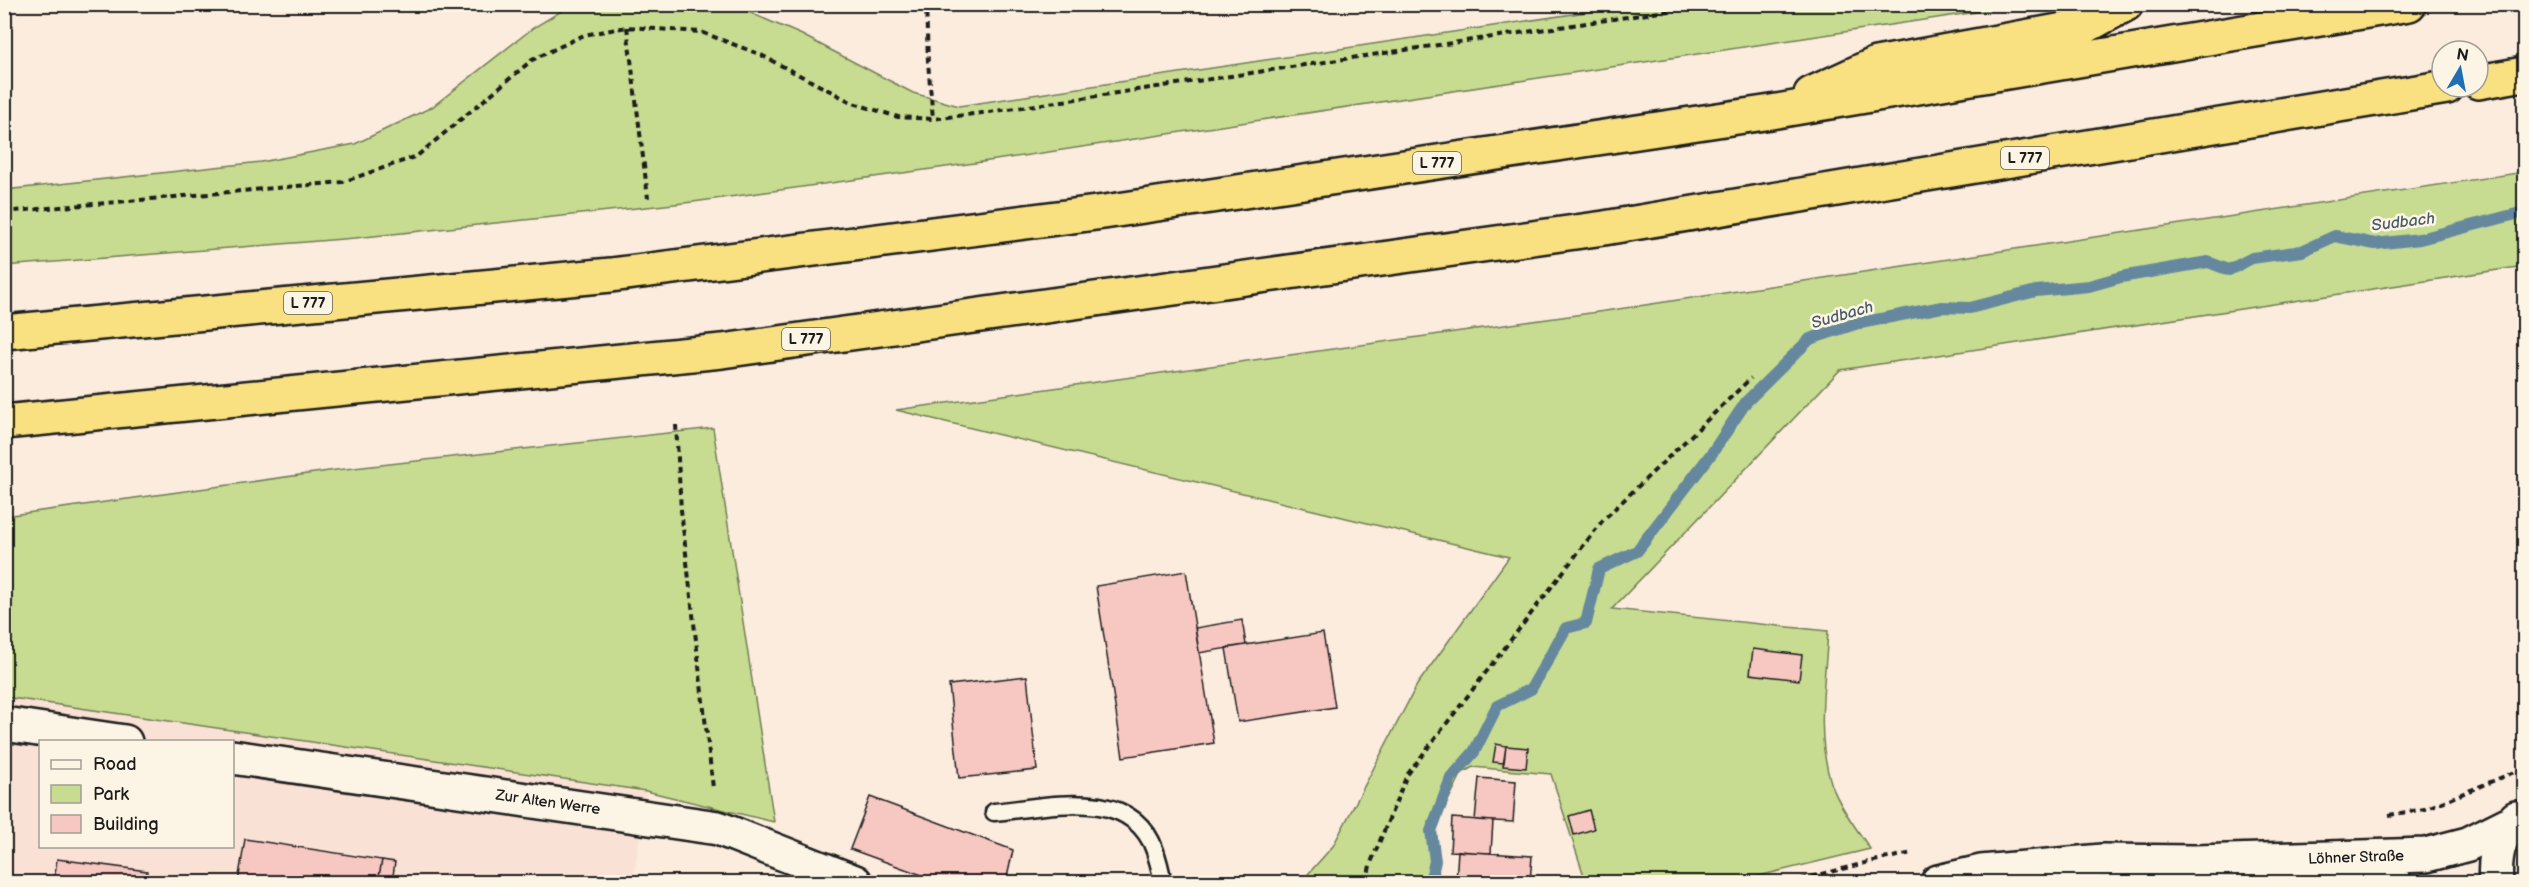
<svg xmlns="http://www.w3.org/2000/svg" width="2529" height="887" font-family="'Balsamiq Sans',sans-serif">
	<style>
		.built { fill: #fae1d6; fill-rule: evenodd }
		.green { fill: #c7dc91; stroke: #727c56; stroke-width: 1.5 }
		.lines { fill: none; stroke-linecap: round; stroke-linejoin: round }
		.stream { stroke: #65889f; stroke-width: 12 }
		.building { fill: #f7c7c2; stroke: #1c1c1c; stroke-width: 1.5 }
		.lane-casing { stroke: #1c1c1c; stroke-width: 21 }
		.street-casing { stroke: #1c1c1c; stroke-width: 38 }
		.secondary-casing { stroke: #1c1c1c; stroke-width: 38 }
		.highway-casing { stroke: #1c1c1c; stroke-width: 38 }
		.path { stroke: #1c1c1c; stroke-width: 4; stroke-dasharray: 6 4.5; stroke-linecap: butt }
		.lane { stroke: #fcf5e5; stroke-width: 16 }
		.street { stroke: #fcf5e5; stroke-width: 33 }
		.secondary { stroke: #fcf5e5; stroke-width: 33 }
		.highway { stroke: #f9e181; stroke-width: 33 }
		.labels { text-anchor: middle; stroke-width: 5; stroke-linejoin: round; paint-order: stroke }
		.shield { fill: #fcf5e5; stroke: #5f5d58; stroke-width: 1.5 }
		.shield-label { font-size: 14px; font-weight: bold; fill: #1c1c1c }
		.street-label { font-size: 15px; fill: #1c1c1c; stroke: #fcf5e5 }
		.water-label { font-size: 16px; font-style: italic; fill: #475b68; stroke: #fcf5e5 }
	</style>
	<rect width="100%" height="100%" fill="#fbecde"/>
	<filter id="ink" filterUnits="userSpaceOnUse"><feTurbulence type="fractalNoise" baseFrequency=".0167" numOctaves="2"/><feDisplacementMap in="SourceGraphic" scale="12" xChannelSelector="R" yChannelSelector="G"/><feConvolveMatrix kernelMatrix="1 2 1 2 8 2 1 2 1" color-interpolation-filters="sRGB"/></filter>
	<g filter="url(#ink)">
		<path class="built" d="M4,697L646,791L633,882H5ZM40,742H232V846H40Z"/>
		<path class="green" d="M573,4L732,5L802,35L913,93L959,106L1633,5H2023L982,162L693,202L355,238L5,266V190L261,162L355,144L432,107L533,28Z
			M2524,172V266L1840,370L1612,609L1828,631C1825,682 1815,736 1832,786C1841,809 1857,829 1870,849L1734,882H1586L1551,774L1473,767L1462,773L1436,825L1439,882H1301L1333,846L1417,685L1509,557L896,410L1612,310Z
			M713,428L774,822L646,791L5,697V516L336,470Z"/>
		<g class="lines">
			<path class="stream" d="M1430,882L1435,861L1431,831L1451,778L1474,752L1497,706L1531,689L1566,628L1586,623L1599,569L1637,551L1712,453L1746,402L1810,339L1855,324L1942,307L1970,308L2036,291L2089,286L2121,277L2208,262L2229,270L2252,258L2302,251L2335,236L2375,244L2420,239L2524,212"/>
		</g>
		<path class="building" d="M1186,571L1214,743L1123,757L1096,586Z
			M1242,620L1246,645L1199,653L1195,628Z
			M1323,633L1335,707L1238,722L1226,648Z
			M1753,649L1802,655L1799,680L1750,674Z
			M1027,676L1037,770L959,778L949,685Z
			M1496,744L1506,746L1504,763L1493,762Z
			M1506,746L1528,748L1526,768L1503,766Z
			M1479,778L1516,781L1513,822L1475,820Z
			M870,797L1013,850L1006,882H941L850,849Z
			M1589,810L1594,829L1574,835L1569,816Z
			M1452,818L1493,821L1491,853L1450,851Z
			M245,839L382,860L378,882H238Z
			M1458,851L1532,856L1530,882H1456Z
			M57,859L147,871L146,882H54Z
			M382,860L395,862L392,882H378Z"/>
		<g class="lines">
			<defs>
				<path id="lane" d="M994,812C1047,807 1132,784 1155,851C1158,861 1162,872 1162,882"/>
				<path id="street" d="M4,724L125,742
					M232,757L718,828L855,882"/>
				<path id="secondary" d="M2325,875L2394,882
					M1938,882L1981,872L2102,861L2195,862L2426,855L2468,844L2510,823
					M2496,882C2494,859 2498,835 2516,818"/>
				<path id="highway" d="M2478,82L2524,74
					M1811,94L1876,64L2086,26L2126,4
					M4,332L611,275L1104,212L1771,112L2409,4
					M4,422L722,351L1604,228L2447,87"/>
			</defs>
			<use href="#lane" class="lane-casing"/>
			<use href="#street" class="street-casing"/>
			<use href="#secondary" class="secondary-casing"/>
			<use href="#highway" class="highway-casing"/>
			<path class="path" d="M926,4L928,62L933,119
				M627,27L648,198
				M4,212L343,182L417,156L532,60L584,35L627,27L701,32L759,54L853,103L898,117L933,119L989,112L1714,4
				M676,425L681,510L713,788
				M2389,815L2425,809L2524,768
				M1367,882L1370,865L1407,775L1603,520L1751,378
				M1791,882L1869,862L1912,853"/>
			<use href="#lane" class="lane"/>
			<use href="#street" class="street"/>
			<use href="#secondary" class="secondary"/>
			<use href="#highway" class="highway"/>
		</g>
	</g>
	<g class="labels">
		<g class="shield">
			<rect x="2001" y="147" width="48" height="22" rx="4.5"/>
			<rect x="1413" y="152" width="48" height="22" rx="4.5"/>
			<rect x="284" y="292" width="48" height="22" rx="4.5"/>
			<rect x="782" y="328" width="48" height="22" rx="4.5"/>
		</g>
		<g class="shield-label">
			<text x="2025" y="163">L 777</text>
			<text x="1437" y="168">L 777</text>
			<text x="308" y="308">L 777</text>
			<text x="806" y="344">L 777</text>
		</g>
		<g class="street-label">
			<text transform="translate(548 802) rotate(8)" y="5">Zur Alten Werre</text>
			<text transform="translate(2356 857) rotate(-2)" y="5">Löhner Straße</text>
		</g>
		<g class="water-label">
			<text transform="translate(2403 221) rotate(-7)" y="6">Sudbach</text>
			<text transform="translate(1842 314) rotate(-16)" y="6">Sudbach</text>
		</g>
	</g>
	<rect width="2529" height="887" fill="none" stroke="#fcf5e5" stroke-width="24"/>
	<rect x="12" y="12" width="2505" height="863" fill="none" stroke="#1c1c1c" stroke-width="2" filter="url(#ink)"/>
	<rect x="39" y="740" width="195" height="108" fill="#fcf5e5" stroke="#a29e95" stroke-width="1.5"/>
	<rect x="51" y="760" width="30" height="9" fill="#fcf5e5" stroke="#a29e95" stroke-width="1.5"/>
	<text x="93" y="770" font-size="18" fill="#1c1c1c">Road</text>
	<rect x="51" y="785" width="30" height="18" fill="#c7dc91" stroke="#a29e95" stroke-width="1.5"/>
	<text x="93" y="800" font-size="18" fill="#1c1c1c">Park</text>
	<rect x="51" y="815" width="30" height="18" fill="#f7c7c2" stroke="#a29e95" stroke-width="1.5"/>
	<text x="93" y="830" font-size="18" fill="#1c1c1c">Building</text>
	<g transform="translate(2460 69) rotate(10)"><circle r="28" fill="#fcf5e5" stroke="#a29e95" stroke-width="1.5"/>
	<path d="M0-4.5L10 22L0 15L-10 22Z" fill="#1f6fb2"/>
	<text y="-9" font-size="16" font-weight="bold" text-anchor="middle" fill="#1c1c1c">N</text>
	</g>
</svg>
